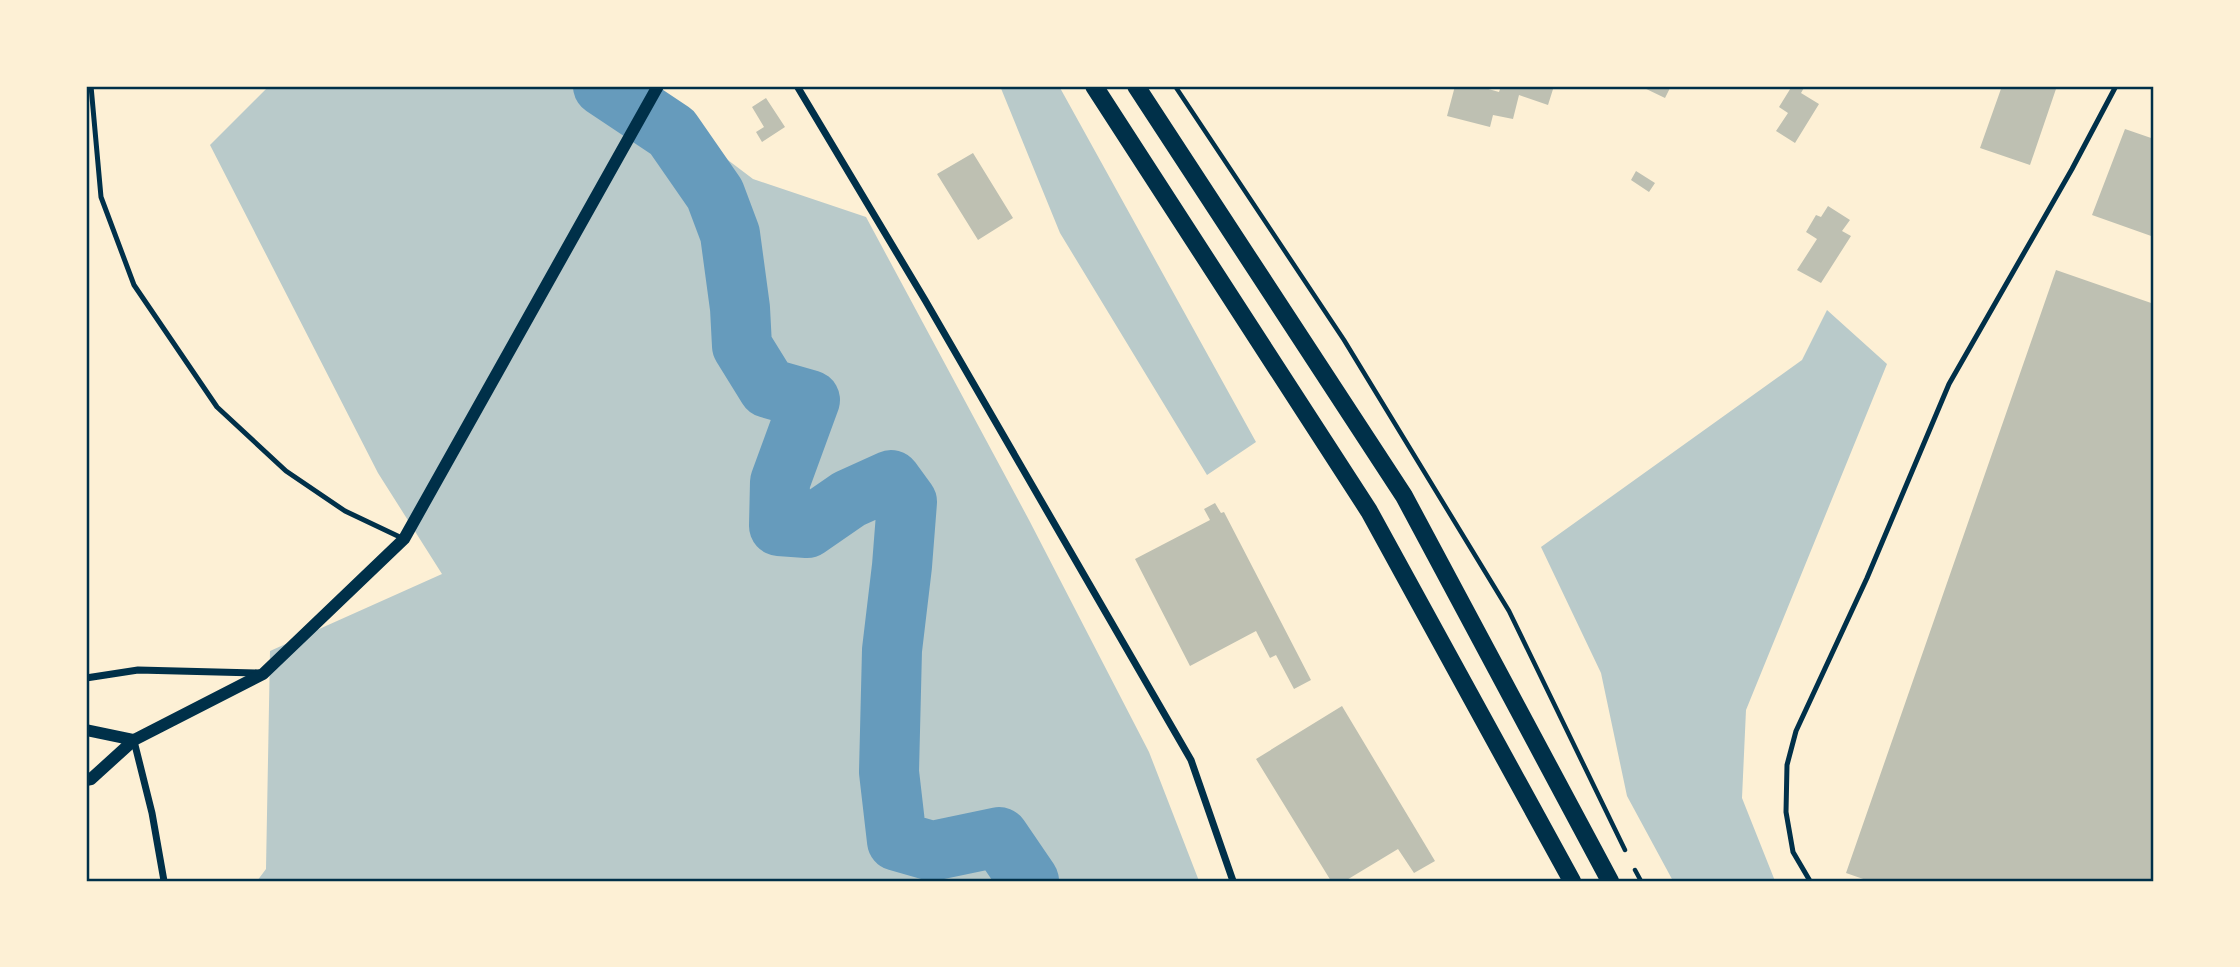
<svg xmlns="http://www.w3.org/2000/svg" width="2240" height="967" font-family="Lora,serif">
	<style>
		.green { fill: #b9caca }
		.water { fill: #669bbc }
		.lines { fill: none; stroke-linecap: round; stroke-linejoin: round }
		.river { stroke: #669bbc; stroke-width: 60 }
		.building { fill: #bec0b2 }
		.path { stroke: #003049; stroke-width: 4.5 }
		.service { stroke: #003049; stroke-width: 5 }
		.minor { stroke: #003049; stroke-width: 7 }
		.tertiary { stroke: #003049; stroke-width: 12 }
		.primary { stroke: #003049; stroke-width: 18 }
		.neatline { fill: none; stroke: #003049; stroke-width: 2.5 }
	</style>
	<rect width="100%" height="100%" fill="#fdf0d5"/>
	<path class="green" d="M269,86H630L753,179L866,217L1029,520L1149,752L1199,881H257L266,869L270,651L442,574L378,473L210,145Z
		M1000,86H1059L1256,442L1207,475L1060,233Z
		M1827,310L1887,364L1746,710L1742,798L1775,881H1673L1627,796L1601,673L1541,547L1802,360Z"/>
	<path class="water" d="M581,86H623L608,112L586,94Z"/>
	<g class="lines">
		<path class="river" d="M603,86L672,132L715,194L730,234L740,308L742,346L768,388L810,400L780,482L779,526L807,528L849,499L891,480L907,502L902,566L892,650L889,772L897,841L932,851L999,837L1029,881"/>
	</g>
	<path class="building" d="M1455,86H1478L1499,92L1501,86H1554L1548,105L1519,95L1513,119L1493,115L1490,127L1447,116Z
		M1640,86H1671L1665,98Z
		M1792,86H1805L1801,93L1819,104L1795,143L1776,131L1788,113L1779,107Z
		M2002,86H2057L2030,165L1980,148Z
		M766,98L785,127L762,142L756,132L764,127L752,107Z
		M2125,129L2154,139V237L2092,215Z
		M973,153L1013,218L978,240L937,174Z
		M1636,171L1655,183L1649,192L1631,180Z
		M1828,206L1850,220L1842,231L1851,236L1821,283L1797,270L1817,239L1806,232L1816,215L1821,217Z
		M2056,270L2154,304V881H1869L1846,873Z
		M1215,503L1221,513L1224,512L1311,680L1294,689L1276,655L1270,658L1256,631L1190,666L1135,559L1210,520L1204,509Z
		M1342,706L1435,861L1414,873L1398,849L1345,881H1331L1256,759Z"/>
	<g class="lines">
		<path class="path" d="M1175,86L1344,340L1509,611L1625,850
			M1635,870L1641,881"/>
		<path class="service" d="M91,86L101,197L134,285L217,407L286,471L345,511L404,539
			M1810,881L1793,852L1786,812L1787,765L1796,731L1867,578L1949,384L2072,169L2116,86"/>
		<path class="minor" d="M797,86L925,300L1191,760L1233,881
			M86,678L138,670L259,673
			M134,741L152,813L164,881"/>
		<path class="tertiary" d="M86,730L134,740
			M86,780L91,779L134,740L263,674L404,539L658,86"/>
		<path class="primary" d="M1094,86L1369,511L1572,881
			M1136,86L1404,496L1610,881"/>
	</g>
	<rect width="2240" height="967" fill="none" stroke="#fdf0d5" stroke-width="175"/>
	<rect x="88" y="88" width="2064" height="792" class="neatline"/>
</svg>
